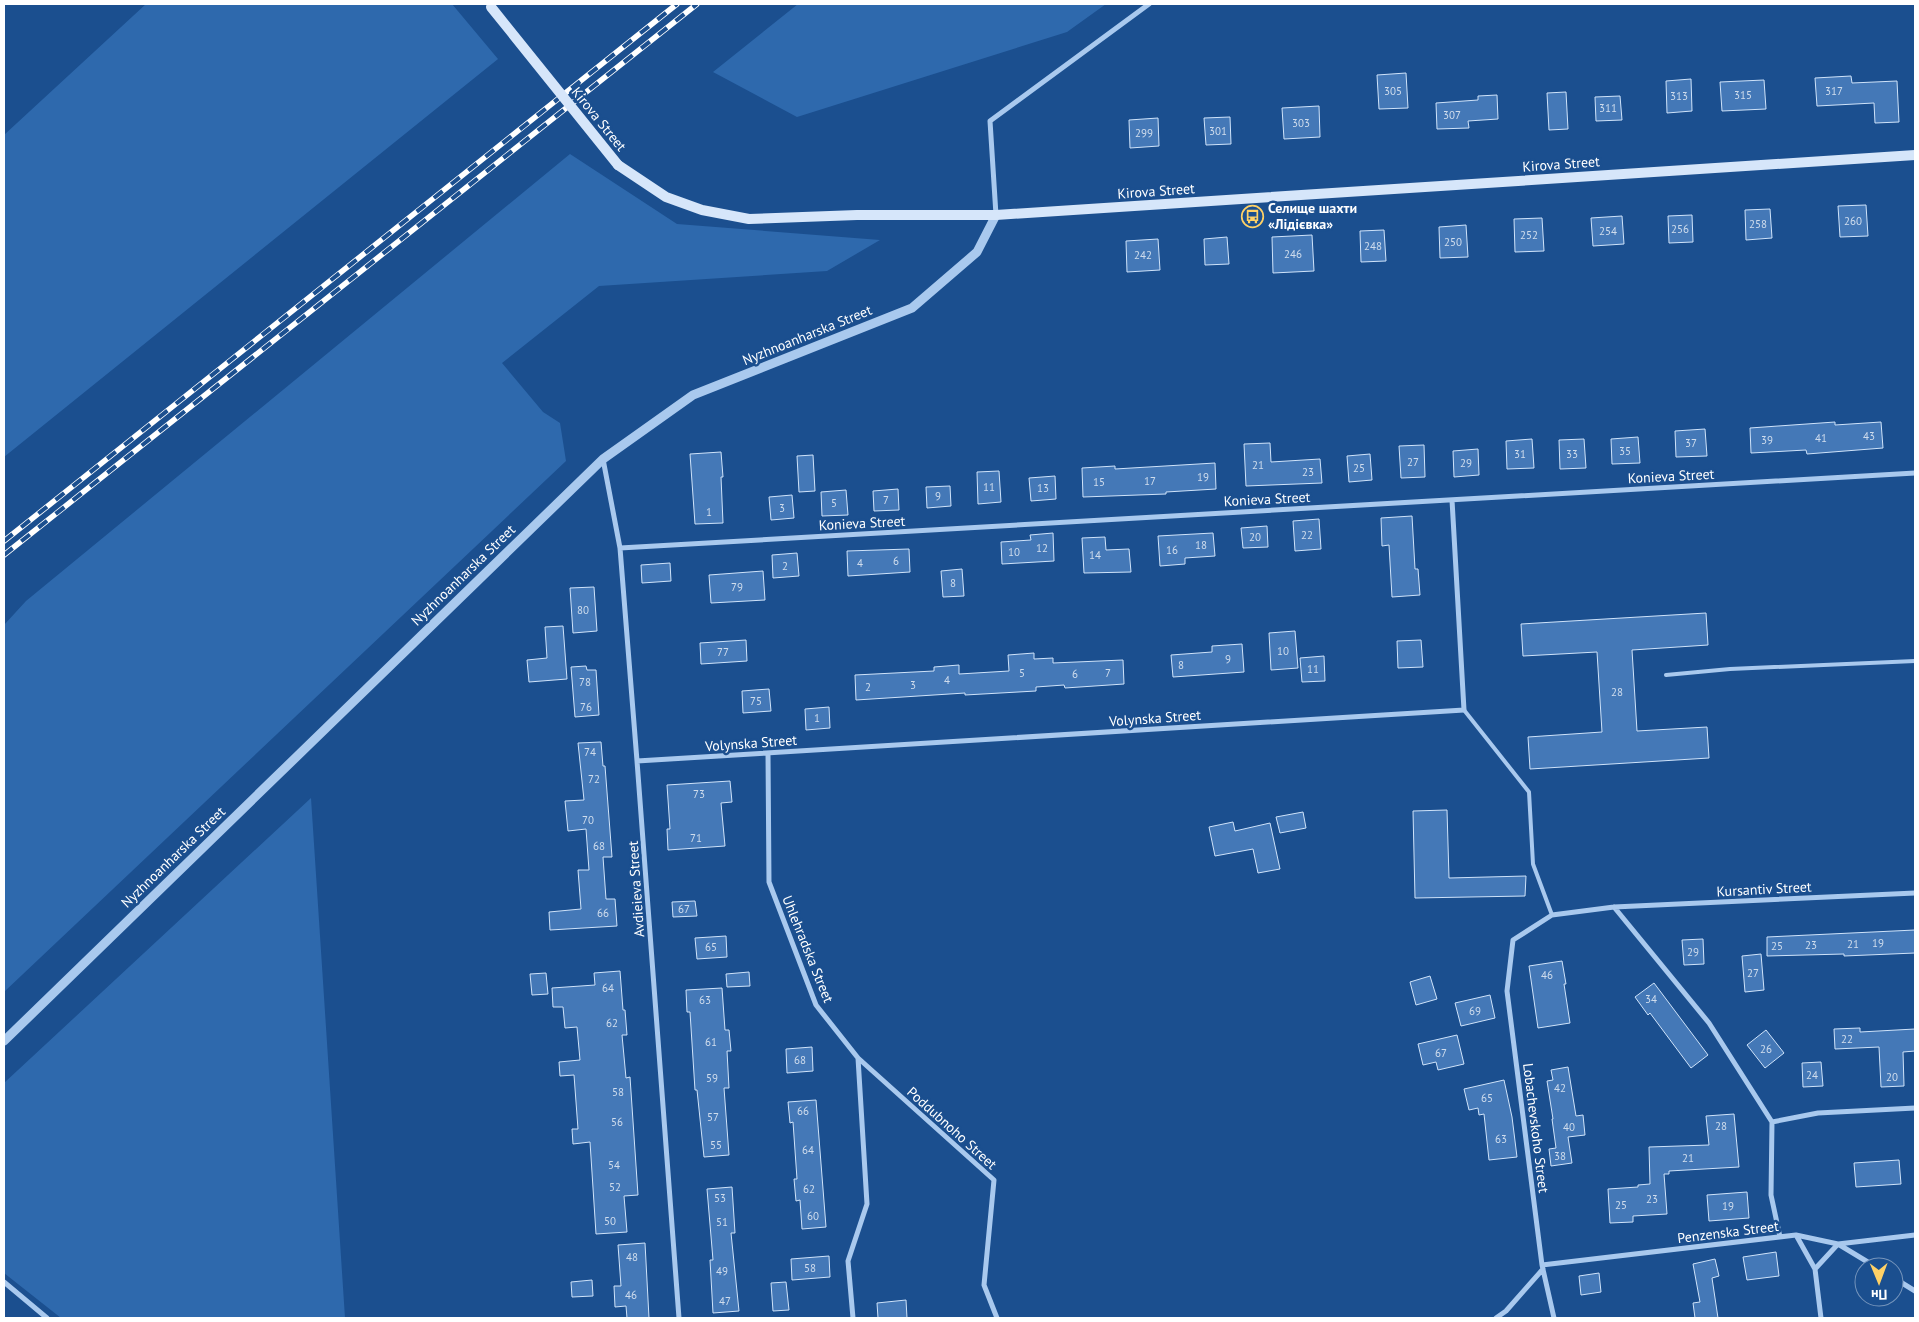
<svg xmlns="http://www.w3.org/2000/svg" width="1919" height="1322" font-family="'PT Sans',sans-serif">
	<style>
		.green { fill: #2e69ad }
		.building { fill: #4478b7; stroke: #cfe3fa }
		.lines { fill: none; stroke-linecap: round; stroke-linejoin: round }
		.service { stroke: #a9c9ee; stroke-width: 4 }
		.minor { stroke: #a9c9ee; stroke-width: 5 }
		.tertiary { stroke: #a9c9ee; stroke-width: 9 }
		.secondary { stroke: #d6e6fa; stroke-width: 10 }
		.rail-casing { stroke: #fff; stroke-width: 5.5 }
		.rail { stroke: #1b4f8f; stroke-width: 4; stroke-dasharray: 11; stroke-linecap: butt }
		.secondary-bridge { stroke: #d6e6fa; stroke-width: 10 }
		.labels { text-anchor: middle; stroke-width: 5; stroke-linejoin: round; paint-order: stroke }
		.number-label { font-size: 11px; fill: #d0dded }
		.street-label { font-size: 14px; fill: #fff; stroke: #1b4f8f }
		.poi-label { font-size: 14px; font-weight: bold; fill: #fff; stroke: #1b4f8f; text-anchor: start }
	</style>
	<rect width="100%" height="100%" fill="#1b4f8f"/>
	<path class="green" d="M146,4H452L498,59L4,457V135Z
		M798,4H1106L1067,32L797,117L713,72Z
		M570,154L677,224L880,240L827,271L599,286L502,363L543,412L560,423L566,461L4,992V625L26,601Z
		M311,798L345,1318H61L4,1273V1083Z"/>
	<path class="building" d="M1406,73L1408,108L1379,109L1377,75Z
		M1851,76L1852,83L1897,81L1899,122L1875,123L1874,103L1817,106L1815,78Z
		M1691,79L1692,111L1667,113L1666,81Z
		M1764,80L1766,109L1722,111L1720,82Z
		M1566,92L1568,129L1549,130L1547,93Z
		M1497,95L1498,119L1468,121L1469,128L1437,129L1436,103L1478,100V96Z
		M1620,96L1622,120L1596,121L1595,97Z
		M1319,106L1320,137L1284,139L1282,108Z
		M1230,117L1231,144L1206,145L1204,118Z
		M1158,118L1159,146L1130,148L1129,120Z
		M1866,205L1868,236L1840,237L1838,206Z
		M1770,209L1772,238L1746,240L1745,210Z
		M1692,215L1693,242L1669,243L1668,216Z
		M1622,216L1624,244L1593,246L1591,218Z
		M1542,218L1544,251L1515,252L1514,219Z
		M1466,225L1468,257L1440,258L1439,227Z
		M1384,230L1386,261L1361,262L1360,231Z
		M1312,235L1314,271L1273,273L1272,237Z
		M1227,237L1229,264L1205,265L1204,239Z
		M1158,239L1160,270L1127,272L1126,241Z
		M1835,422V425L1881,422L1883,448L1807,454L1806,450L1751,453L1750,428Z
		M1705,429L1707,456L1676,457L1675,431Z
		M1638,437L1640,463L1612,464L1611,439Z
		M1532,439L1534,468L1507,469L1506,441Z
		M1584,439L1586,468L1560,469L1559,440Z
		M1270,443L1271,462L1320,459L1322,483L1246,486L1244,444Z
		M1424,445L1425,477L1401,478L1399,446Z
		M1478,449L1479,475L1454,477L1453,451Z
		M721,452L723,477H721L723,523L695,524L690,454Z
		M1370,454L1372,480L1349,482L1347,456Z
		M813,455L815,491L799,492L797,456Z
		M1215,463L1216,489L1166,492V494L1083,497L1082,468L1115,466V469Z
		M999,471L1001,502L978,504L977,472Z
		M1055,476L1056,499L1031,501L1029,478Z
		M950,486L951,506L927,508L926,487Z
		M898,489L899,510L874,511L873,491Z
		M846,490L848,515L822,516L821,492Z
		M792,495L794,518L771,520L769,497Z
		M1412,516L1415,569H1418L1420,595L1392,597L1389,545L1382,546L1381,518Z
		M1319,519L1321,549L1295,551L1293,521Z
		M1267,526L1268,547L1243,548L1241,528Z
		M1053,533L1054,561L1002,564L1001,542L1031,540L1030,535Z
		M1213,533L1215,556L1185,558V564L1160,566L1158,536Z
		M1105,537L1106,550L1129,549L1131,572L1084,573L1082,538Z
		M909,549L910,572L848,576L847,551Z
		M797,553L799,576L773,578L772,555Z
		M670,563L671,581L642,583L641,565Z
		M962,569L964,596L943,597L941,571Z
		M763,571L765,600L711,603L709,575Z
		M594,587L597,631L573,633L570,588Z
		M1706,613L1708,645L1632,650L1637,731L1707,727L1709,758L1530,769L1528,737L1602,732L1597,652L1523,656L1521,624Z
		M563,626L567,679L529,682L527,660L547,658L545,627Z
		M1295,631L1298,668L1271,670L1269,633Z
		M746,640L747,661L701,664L700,643Z
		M1421,640L1423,667L1398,668L1397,641Z
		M1242,644L1244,672L1173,677L1171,655L1212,652V646Z
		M1034,653V659L1053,658V663L1123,660L1124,684L1065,688L1064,685L1036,687V691L965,695V693L856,700L855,675L934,671V667L959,665V674L1009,671L1008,655Z
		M1324,656L1325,681L1302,682L1300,658Z
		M586,666L587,670H596L599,715L575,717L571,667Z
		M769,689L771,711L743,713L742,691Z
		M829,707L830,728L806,730L805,709Z
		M601,742L603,766H605L612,857H603L606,899H615L617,926L550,930L549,912L581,909L578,870H589L586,829L568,831L565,801L584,800L578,743Z
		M730,781L732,802L721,803L725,846L668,850L667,829H670L667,785Z
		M1447,810L1449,878L1526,876L1525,896L1415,898L1413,811Z
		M1303,812L1306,828L1280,833L1276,817Z
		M1233,822L1235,831L1270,823L1280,869L1258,873L1253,849L1215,856L1209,827Z
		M695,901L697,916L673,917L672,902Z
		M1915,930V953L1844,956V954L1767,956V937Z
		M726,936L727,957L697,959L695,938Z
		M1703,939L1704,964L1684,965L1682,940Z
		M1761,954L1764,990L1745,992L1742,956Z
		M1562,961L1566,984H1564L1570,1023L1538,1028L1529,966Z
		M620,971L623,1010H625L627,1035H622L626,1078L630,1077L638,1195L624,1196L627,1232L596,1234L590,1142L573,1144L572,1129H578L574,1075L560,1076L559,1062L580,1060L577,1027L565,1028L563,1007H553L552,988L595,985L594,973Z
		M749,972L750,986L727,987L726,974Z
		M546,973L548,994L532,995L530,974Z
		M1430,976L1437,999L1416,1005L1410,982Z
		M1654,983L1708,1055L1691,1068L1650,1013L1648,1015L1635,997Z
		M722,988L725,1030H729L731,1051H727L729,1088H724L729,1155L704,1157L697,1090H695L690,1012H687L686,990Z
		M1490,995L1495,1018L1461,1026L1455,1003Z
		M1860,1028V1032L1915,1029V1051L1903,1052L1904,1086L1881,1087L1879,1047L1835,1049L1834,1029Z
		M1766,1030L1784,1053L1765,1068L1747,1045Z
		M1457,1035L1464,1064L1438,1070L1436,1062L1423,1065L1418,1044Z
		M812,1047L813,1071L787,1073L786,1049Z
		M1821,1062L1823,1086L1803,1087L1802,1063Z
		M1568,1067L1576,1116L1583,1115L1585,1135L1568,1137L1572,1163L1551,1166L1549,1149L1556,1148L1552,1119H1553L1547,1081L1553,1080L1551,1070Z
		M1504,1080L1512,1117L1517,1157L1489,1160L1484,1114L1479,1115L1478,1108L1469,1110L1464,1089Z
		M816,1100L826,1227L802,1229L800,1200L796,1201L794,1179H797L793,1122L790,1123L788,1102Z
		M1734,1114L1739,1167L1669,1171V1174H1664L1667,1214L1633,1216V1222L1610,1223L1608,1189L1638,1187V1185L1650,1184L1649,1147L1709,1145L1706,1116Z
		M1899,1160L1901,1184L1856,1187L1854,1163Z
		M732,1187L735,1233H731L739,1311L713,1313L710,1260H713L707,1189Z
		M1747,1192L1749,1218L1709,1221L1707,1195Z
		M645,1243L649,1318H627L626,1306L615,1307L614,1286H621L618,1245Z
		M1776,1252L1779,1276L1747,1280L1743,1257Z
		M829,1256L830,1277L792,1280L791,1259Z
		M1715,1259L1719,1276L1712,1278L1718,1318H1695L1693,1303L1700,1302L1693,1264Z
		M1599,1273L1601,1292L1581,1295L1579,1276Z
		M592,1280L593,1296L572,1297L571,1282Z
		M786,1282L789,1310L773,1311L771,1283Z
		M906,1300L907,1318H878L877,1303Z"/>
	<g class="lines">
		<path class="service" d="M1666,675L1730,669L1915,661
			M1464,710L1529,792L1533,864L1552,915"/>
		<path class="minor" d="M996,215L990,121L1149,4
			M603,459L620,548L637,761L679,1318
			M620,548L1915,473
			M768,753L769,882L816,1005L858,1058L867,1204L848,1261L853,1318
			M637,761L1464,710L1452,500
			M1614,907L1709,1023L1772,1122L1771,1195L1780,1237
			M858,1058L994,1180L984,1285L997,1318
			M1772,1122L1818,1113L1915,1108
			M1796,1235L1815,1269L1821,1318
			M1542,1265L1796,1235L1838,1244L1915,1235
			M1815,1269L1838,1244L1876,1267
			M1894,1278L1915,1291
			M4,1282L47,1318
			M1496,1318L1506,1311L1543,1269
			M1554,1318L1542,1265L1507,991L1513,940L1552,915L1614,907L1915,893"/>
		<path class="tertiary" d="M4,1041L603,459L693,395L912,308L977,252L996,215"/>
		<path class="secondary" d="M618,165L666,197L702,210L749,219L857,215H996L1915,155"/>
		<defs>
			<path id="rail" d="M4,541L677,4
				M4,555L697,4"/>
		</defs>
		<use href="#rail" class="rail-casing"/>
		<use href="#rail" class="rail"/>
		<path class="secondary-bridge" d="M491,7L618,165"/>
	</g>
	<defs>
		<symbol id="bus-ring" viewBox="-11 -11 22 22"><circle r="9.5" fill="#1b4f8f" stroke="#ffd166" stroke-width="1.5"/><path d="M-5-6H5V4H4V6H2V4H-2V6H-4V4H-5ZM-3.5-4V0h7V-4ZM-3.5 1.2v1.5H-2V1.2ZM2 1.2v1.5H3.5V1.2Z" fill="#ffd166"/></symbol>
	</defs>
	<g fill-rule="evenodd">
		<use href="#bus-ring" x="1240" y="204" width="25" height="25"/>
	</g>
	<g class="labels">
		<g class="number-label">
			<text x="1393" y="95">305</text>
			<text x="1834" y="95">317</text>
			<text x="1743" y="99">315</text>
			<text x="1679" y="100">313</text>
			<text x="1608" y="112">311</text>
			<text x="1452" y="119">307</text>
			<text x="1301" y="127">303</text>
			<text x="1218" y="135">301</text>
			<text x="1144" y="137">299</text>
			<text x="1853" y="225">260</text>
			<text x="1758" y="228">258</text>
			<text x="1680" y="233">256</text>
			<text x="1608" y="235">254</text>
			<text x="1529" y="239">252</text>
			<text x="1453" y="246">250</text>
			<text x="1373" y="250">248</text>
			<text x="1293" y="258">246</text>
			<text x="1143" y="259">242</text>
			<text x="1869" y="440">43</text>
			<text x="1821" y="442">41</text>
			<text x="1767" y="444">39</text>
			<text x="1691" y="447">37</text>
			<text x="1625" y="455">35</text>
			<text x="1520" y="458">31</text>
			<text x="1572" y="458">33</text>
			<text x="1413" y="466">27</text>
			<text x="1466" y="467">29</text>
			<text x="1258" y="469">21</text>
			<text x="1359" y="472">25</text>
			<text x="1308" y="476">23</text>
			<text x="1203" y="481">19</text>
			<text x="1150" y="485">17</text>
			<text x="1099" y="486">15</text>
			<text x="989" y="491">11</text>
			<text x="1043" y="492">13</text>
			<text x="938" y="500">9</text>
			<text x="886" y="504">7</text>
			<text x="834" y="507">5</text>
			<text x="782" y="512">3</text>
			<text x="709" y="516">1</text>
			<text x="1307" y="539">22</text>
			<text x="1255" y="541">20</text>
			<text x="1201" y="549">18</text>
			<text x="1042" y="552">12</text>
			<text x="1172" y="554">16</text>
			<text x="1014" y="556">10</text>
			<text x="1095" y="559">14</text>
			<text x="896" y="565">6</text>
			<text x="860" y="567">4</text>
			<text x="785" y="570">2</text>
			<text x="953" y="587">8</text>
			<text x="737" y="591">79</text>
			<text x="583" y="614">80</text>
			<text x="1283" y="655">10</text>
			<text x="723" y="656">77</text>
			<text x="1228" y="663">9</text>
			<text x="1181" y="669">8</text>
			<text x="1313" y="673">11</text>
			<text x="1022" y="677">5</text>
			<text x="1108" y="677">7</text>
			<text x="1075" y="678">6</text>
			<text x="947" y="684">4</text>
			<text x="585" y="686">78</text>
			<text x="913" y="689">3</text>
			<text x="868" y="691">2</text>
			<text x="1617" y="696">28</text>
			<text x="756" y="705">75</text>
			<text x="586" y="711">76</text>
			<text x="817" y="722">1</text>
			<text x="590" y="756">74</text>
			<text x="594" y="783">72</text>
			<text x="699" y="798">73</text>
			<text x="588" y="824">70</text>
			<text x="696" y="842">71</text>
			<text x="599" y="850">68</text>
			<text x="684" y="913">67</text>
			<text x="603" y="917">66</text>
			<text x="1878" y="947">19</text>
			<text x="1853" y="948">21</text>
			<text x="1811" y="949">23</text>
			<text x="1777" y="950">25</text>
			<text x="711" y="951">65</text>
			<text x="1693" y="956">29</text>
			<text x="1753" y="977">27</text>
			<text x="1547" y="979">46</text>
			<text x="608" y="992">64</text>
			<text x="1651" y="1003">34</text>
			<text x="705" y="1004">63</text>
			<text x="1475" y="1015">69</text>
			<text x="612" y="1027">62</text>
			<text x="1847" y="1043">22</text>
			<text x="711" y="1046">61</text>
			<text x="1766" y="1053">26</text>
			<text x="1441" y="1057">67</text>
			<text x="800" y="1064">68</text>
			<text x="1812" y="1079">24</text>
			<text x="1892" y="1081">20</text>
			<text x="712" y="1082">59</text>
			<text x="1560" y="1092">42</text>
			<text x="618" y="1096">58</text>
			<text x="1487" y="1102">65</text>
			<text x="803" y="1115">66</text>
			<text x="713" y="1121">57</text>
			<text x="617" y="1126">56</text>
			<text x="1721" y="1130">28</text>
			<text x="1569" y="1131">40</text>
			<text x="1501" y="1143">63</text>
			<text x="716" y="1149">55</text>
			<text x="808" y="1154">64</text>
			<text x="1560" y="1160">38</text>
			<text x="1688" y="1162">21</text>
			<text x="614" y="1169">54</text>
			<text x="615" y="1191">52</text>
			<text x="809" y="1193">62</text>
			<text x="720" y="1202">53</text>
			<text x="1652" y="1203">23</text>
			<text x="1621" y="1209">25</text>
			<text x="1728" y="1210">19</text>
			<text x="813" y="1220">60</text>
			<text x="610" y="1225">50</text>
			<text x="722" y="1226">51</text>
			<text x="632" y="1261">48</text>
			<text x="810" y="1272">58</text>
			<text x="722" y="1275">49</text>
			<text x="631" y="1299">46</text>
			<text x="725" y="1305">47</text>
		</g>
		<g class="street-label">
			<text transform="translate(599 119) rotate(51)" y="5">Kirova Street</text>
			<text transform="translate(1561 164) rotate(-4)" y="5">Kirova Street</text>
			<text transform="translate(1156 191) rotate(-4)" y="5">Kirova Street</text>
			<text transform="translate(807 335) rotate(-22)" y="5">Nyzhnoanharska Street</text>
			<text transform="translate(1671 476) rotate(-3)" y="5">Konieva Street</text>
			<text transform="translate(1267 499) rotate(-3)" y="5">Konieva Street</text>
			<text transform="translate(862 523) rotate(-3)" y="5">Konieva Street</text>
			<text transform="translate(463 575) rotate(-44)" y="5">Nyzhnoanharska Street</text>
			<text transform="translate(1155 718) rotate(-4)" y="5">Volynska Street</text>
			<text transform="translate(751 743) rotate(-4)" y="5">Volynska Street</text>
			<text transform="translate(173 857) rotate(-44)" y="5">Nyzhnoanharska Street</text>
			<text transform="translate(636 889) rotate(-94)" y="5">Avdieieva Street</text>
			<text transform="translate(1764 889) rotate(-3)" y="5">Kursantiv Street</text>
			<text transform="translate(808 949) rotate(68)" y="5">Uhlehradska Street</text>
			<text transform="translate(952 1128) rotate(42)" y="5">Poddubnoho Street</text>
			<text transform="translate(1536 1128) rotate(83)" y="5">Lobachevskoho Street</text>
			<text transform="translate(1728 1232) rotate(-7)" y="5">Penzenska Street</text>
		</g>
		<g class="poi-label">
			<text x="1268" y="213">Селище шахти<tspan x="1268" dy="16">«Лідієвка»</tspan></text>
		</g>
	</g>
	<rect width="1919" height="1322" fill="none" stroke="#ffffff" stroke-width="10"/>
	<g transform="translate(1879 1282) rotate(179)"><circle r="24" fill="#1b4f8f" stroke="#7695bc"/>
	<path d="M0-4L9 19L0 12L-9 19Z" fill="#ffd166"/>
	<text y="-8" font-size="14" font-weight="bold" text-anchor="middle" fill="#ffffff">Пн</text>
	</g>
</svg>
